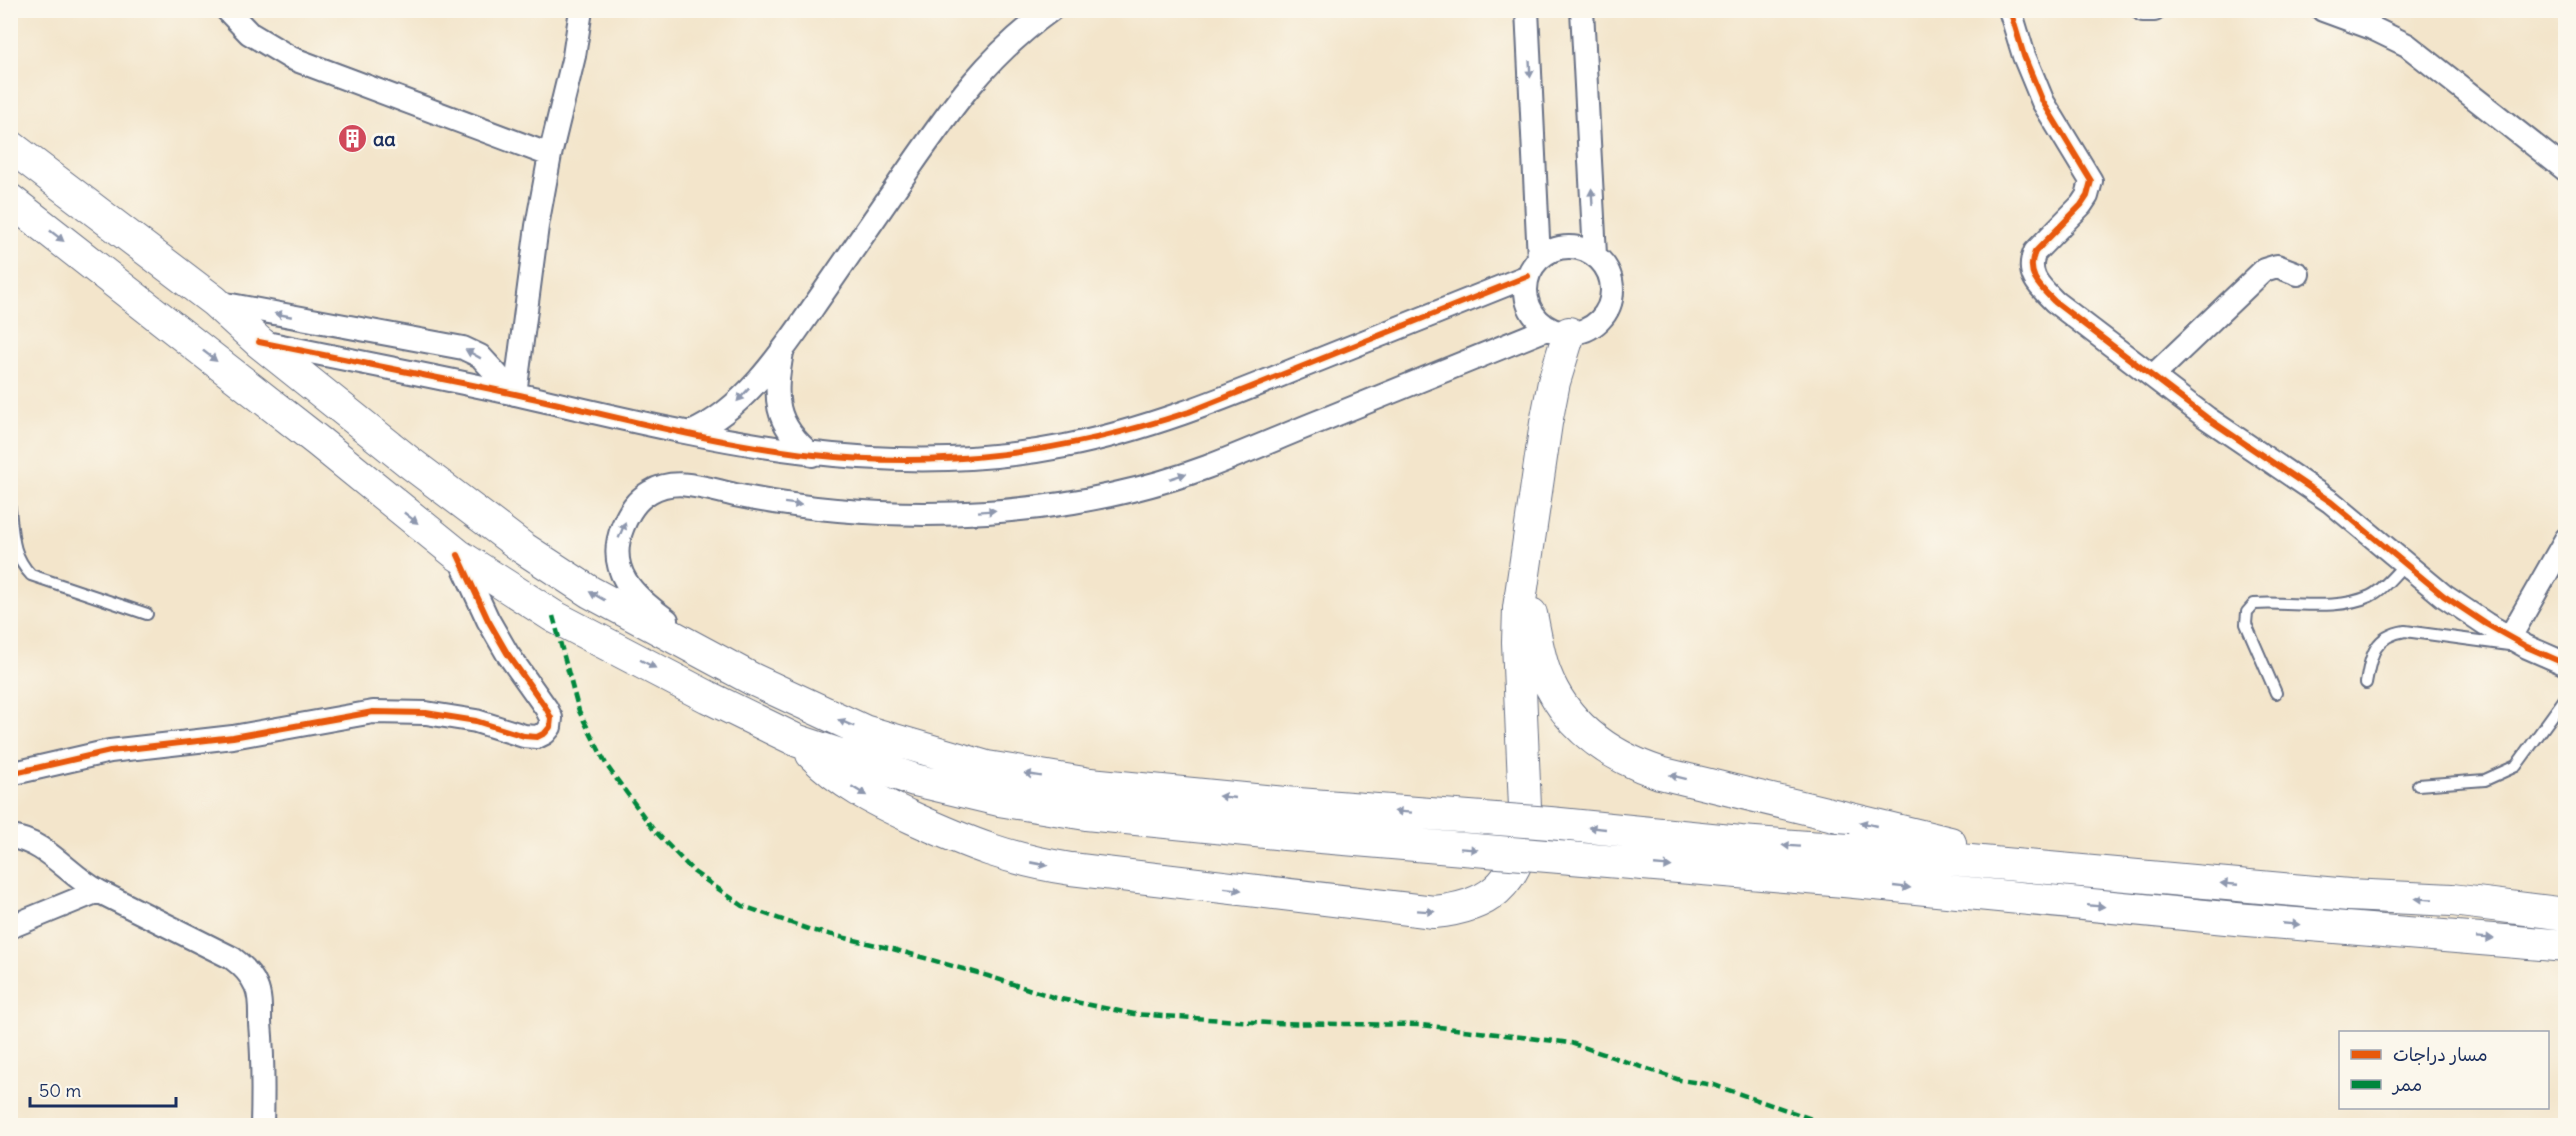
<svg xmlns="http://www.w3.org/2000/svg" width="2576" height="1136" font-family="Delius,'Playpen Sans Arabic',sans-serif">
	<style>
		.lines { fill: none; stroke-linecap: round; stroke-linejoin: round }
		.service-casing { stroke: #676f84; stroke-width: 14 }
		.minor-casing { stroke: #676f84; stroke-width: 26 }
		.secondary-casing { stroke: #676f84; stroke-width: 34 }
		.service { stroke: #fff; stroke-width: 10 }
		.minor { stroke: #fff; stroke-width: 22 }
		.secondary { stroke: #fff; stroke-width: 32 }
		.secondary-bridge-casing { stroke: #676f84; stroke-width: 34; stroke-linecap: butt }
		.secondary-bridge { stroke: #fff; stroke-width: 32 }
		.quiet { stroke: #00873e; stroke-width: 4.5; stroke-dasharray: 9 4.5; stroke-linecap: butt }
		.cycleway-casing { stroke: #fbf7ec; stroke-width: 10 }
		.cycleway { stroke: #e8590c; stroke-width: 6 }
		.oneway { fill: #8d97ae }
		.labels { text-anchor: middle; stroke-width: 6; stroke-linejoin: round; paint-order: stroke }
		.poi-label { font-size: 20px; font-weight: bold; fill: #1b2f5e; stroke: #fbf7ec; text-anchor: start }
	</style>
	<rect width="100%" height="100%" fill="#fbf7ec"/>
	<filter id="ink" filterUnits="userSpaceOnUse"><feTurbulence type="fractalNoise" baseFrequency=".0167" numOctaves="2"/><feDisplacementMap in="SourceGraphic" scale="12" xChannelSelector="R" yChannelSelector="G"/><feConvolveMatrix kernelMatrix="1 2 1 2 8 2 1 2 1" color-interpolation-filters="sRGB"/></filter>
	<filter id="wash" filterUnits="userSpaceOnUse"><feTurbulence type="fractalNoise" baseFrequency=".008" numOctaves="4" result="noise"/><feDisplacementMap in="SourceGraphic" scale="24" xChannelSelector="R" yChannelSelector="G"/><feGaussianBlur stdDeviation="1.35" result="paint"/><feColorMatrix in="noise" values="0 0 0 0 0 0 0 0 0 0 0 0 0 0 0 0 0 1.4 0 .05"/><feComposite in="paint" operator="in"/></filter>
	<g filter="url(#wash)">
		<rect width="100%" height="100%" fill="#f3e5cb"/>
	</g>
	<g filter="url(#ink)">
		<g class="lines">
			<defs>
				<path id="service" d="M10,509C13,535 12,555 31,575L147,614
					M2366,683C2371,655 2374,636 2405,631L2509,645
					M2276,693L2246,624L2247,612L2254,604C2291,601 2334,612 2370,596C2383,590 2395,574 2405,564
					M2418,785L2485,780L2516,766L2566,697"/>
				<path id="minor" d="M227,10L249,33L291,58L550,155
					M1527,10L1539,259
					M1582,10L1595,255
					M2010,10L2024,56L2043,102L2091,181L2087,196L2081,205L2035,252C2025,274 2040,287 2055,302L2207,418L2331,502L2444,596L2486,624L2527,647L2566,664
					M2143,10H2154
					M2323,10L2372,28L2407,45L2566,170
					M1526 290a43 43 0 1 1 86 0a43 43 0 1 1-86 0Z
					M215,302L463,348L480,356L515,394
					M262,342C348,360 434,376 520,395C701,437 879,483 1065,446C1146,430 1220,400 1296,369C1373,338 1451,307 1528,276
					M782,352C774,397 773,423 812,455
					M2153,376L2264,270L2277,266L2298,274
					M515,394L537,226L550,155L574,56L581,10
					M690,433C748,408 788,343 823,293C851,253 878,213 906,173C951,108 986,57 1051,10
					M667,620C633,596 605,570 623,526C629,512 636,500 650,492C676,476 707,489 735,495C817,512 903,517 987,512C1062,507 1137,493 1207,467C1249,451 1289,433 1330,417C1403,387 1476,357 1549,328
					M2510,637L2566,539
					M10,774L110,751L233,737L373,712L426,713L476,721L524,736L537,737L545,733L550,727L551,718L546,708L507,653L488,620L458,555
					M10,837C46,841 67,874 98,891L10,927
					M98,891L232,958C243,966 251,974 256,986C261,997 260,1011 260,1023C263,1057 263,1091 262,1126"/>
				<path id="secondary" d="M10,146L214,301L259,342L409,462L523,548L590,592L752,679L864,731L987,767L1090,784L1285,803
					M10,200L319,442L458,555L553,616L708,697L798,741L915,780L999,800L1086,814L1285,834
					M1531,614C1535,633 1538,654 1545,673C1565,725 1609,756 1660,773L1950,843
					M812,754C840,783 876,801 913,818C968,843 1010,860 1071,869L1434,912C1489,907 1515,885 1526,831L1518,642L1519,608L1546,423L1554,382L1569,333
					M1849,850L2349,895L2452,900L2566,914
					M1844,881L2236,919L2566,946"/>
			</defs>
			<use href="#service" class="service-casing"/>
			<use href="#minor" class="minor-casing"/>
			<use href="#secondary" class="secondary-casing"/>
			<use href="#service" class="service"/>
			<use href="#minor" class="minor"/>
			<use href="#secondary" class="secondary"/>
			<defs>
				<path id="secondary-bridge" d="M1285,803L1550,823L1741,842L1849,850
					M1285,834L1844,881"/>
			</defs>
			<use href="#secondary-bridge" class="secondary-bridge-casing"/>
			<use href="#secondary-bridge" class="secondary-bridge"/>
			<path class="quiet" d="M553,616L579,711L607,766L653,829L694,872L743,906L811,930L893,949L988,976L1056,998L1134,1014L1268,1023L1422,1025L1571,1043L1680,1080L1714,1085L1832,1126"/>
			<defs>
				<path id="cycleway" d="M2010,10L2024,56L2043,102L2091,181L2087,196L2081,205L2035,252C2025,274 2040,287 2055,302L2207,418L2331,502L2444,596L2486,624L2527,647L2566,664
					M259,342C345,359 430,376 515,394C614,416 713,444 814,455C944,469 1064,453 1189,412L1528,276
					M10,774L110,751L233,737L373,712L426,713L476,721L524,736L537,737L545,733L550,727L551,718L546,708L507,653L488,620L458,555"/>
			</defs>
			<use href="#cycleway" class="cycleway-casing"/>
			<use href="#cycleway" class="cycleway"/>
		</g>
		<defs><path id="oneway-solid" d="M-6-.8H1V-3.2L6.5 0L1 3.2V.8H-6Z" transform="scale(1.5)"/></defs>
		<g class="oneway">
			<use href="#oneway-solid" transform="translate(1530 69) rotate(87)"/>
			<use href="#oneway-solid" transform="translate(1592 197) rotate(-93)"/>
			<use href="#oneway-solid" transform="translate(57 236) rotate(38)"/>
			<use href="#oneway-solid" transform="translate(283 315) rotate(-169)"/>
			<use href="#oneway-solid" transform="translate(473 354) rotate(-151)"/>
			<use href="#oneway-solid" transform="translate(210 356) rotate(38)"/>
			<use href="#oneway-solid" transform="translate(743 395) rotate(133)"/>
			<use href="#oneway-solid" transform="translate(1178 476) rotate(-18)"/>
			<use href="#oneway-solid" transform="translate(793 504) rotate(7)"/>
			<use href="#oneway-solid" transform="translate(987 511) rotate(-4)"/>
			<use href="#oneway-solid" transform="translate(411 518) rotate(38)"/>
			<use href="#oneway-solid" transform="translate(622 530) rotate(-68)"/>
			<use href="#oneway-solid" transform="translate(597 596) rotate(-151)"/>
			<use href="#oneway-solid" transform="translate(648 664) rotate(28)"/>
			<use href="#oneway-solid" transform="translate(846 723) rotate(-157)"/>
			<use href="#oneway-solid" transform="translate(1033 775) rotate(-171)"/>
			<use href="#oneway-solid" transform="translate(1678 777) rotate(-166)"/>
			<use href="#oneway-solid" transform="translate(859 791) rotate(32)"/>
			<use href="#oneway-solid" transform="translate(1227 797) rotate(-174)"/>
			<use href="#oneway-solid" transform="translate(1403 812) rotate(-176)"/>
			<use href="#oneway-solid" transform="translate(1868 824) rotate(-167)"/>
			<use href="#oneway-solid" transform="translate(1597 828) rotate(-174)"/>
			<use href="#oneway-solid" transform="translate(1791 846) rotate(-176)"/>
			<use href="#oneway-solid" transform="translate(1469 849) rotate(4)"/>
			<use href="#oneway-solid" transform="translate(1039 864) rotate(11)"/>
			<use href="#oneway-solid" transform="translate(1663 866) rotate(5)"/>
			<use href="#oneway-solid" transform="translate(2229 884) rotate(-175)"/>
			<use href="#oneway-solid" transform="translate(1902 887) rotate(6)"/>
			<use href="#oneway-solid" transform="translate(1233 889) rotate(7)"/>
			<use href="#oneway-solid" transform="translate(2424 899) rotate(-177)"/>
			<use href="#oneway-solid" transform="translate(2096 906) rotate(5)"/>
			<use href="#oneway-solid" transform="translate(1426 911) rotate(4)"/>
			<use href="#oneway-solid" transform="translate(2291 924) rotate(5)"/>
			<use href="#oneway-solid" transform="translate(2485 938) rotate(4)"/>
		</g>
	</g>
	<defs>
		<symbol id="building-disc" viewBox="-11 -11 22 22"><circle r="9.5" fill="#d1495b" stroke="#fbf7ec"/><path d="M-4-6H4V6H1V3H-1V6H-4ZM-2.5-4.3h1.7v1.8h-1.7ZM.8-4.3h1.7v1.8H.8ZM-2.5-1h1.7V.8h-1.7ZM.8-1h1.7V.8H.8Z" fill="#fff"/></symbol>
	</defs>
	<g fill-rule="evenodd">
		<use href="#building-disc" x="336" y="122" width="33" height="33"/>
	</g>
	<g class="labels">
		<g class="poi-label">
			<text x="373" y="146">aa</text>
		</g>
	</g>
	<rect width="2576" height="1136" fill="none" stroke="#fbf7ec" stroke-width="36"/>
	<rect x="2339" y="1031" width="210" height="78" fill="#fbf7ec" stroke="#a1a7b3" stroke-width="1.5"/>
	<rect x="2351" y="1050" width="30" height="9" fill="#e8590c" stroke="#a1a7b3" stroke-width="1.5"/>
	<text x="2393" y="1061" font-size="18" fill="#1b2f5e">مسار دراجات</text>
	<rect x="2351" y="1080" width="30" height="9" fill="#00873e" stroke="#a1a7b3" stroke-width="1.5"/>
	<text x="2393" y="1091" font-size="18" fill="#1b2f5e">ممر</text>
	<path d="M30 1097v9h146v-9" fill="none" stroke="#1b2f5e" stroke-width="3"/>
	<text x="39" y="1097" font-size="18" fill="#1b2f5e" stroke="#fbf7ec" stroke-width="4.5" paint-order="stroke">50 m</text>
</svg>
